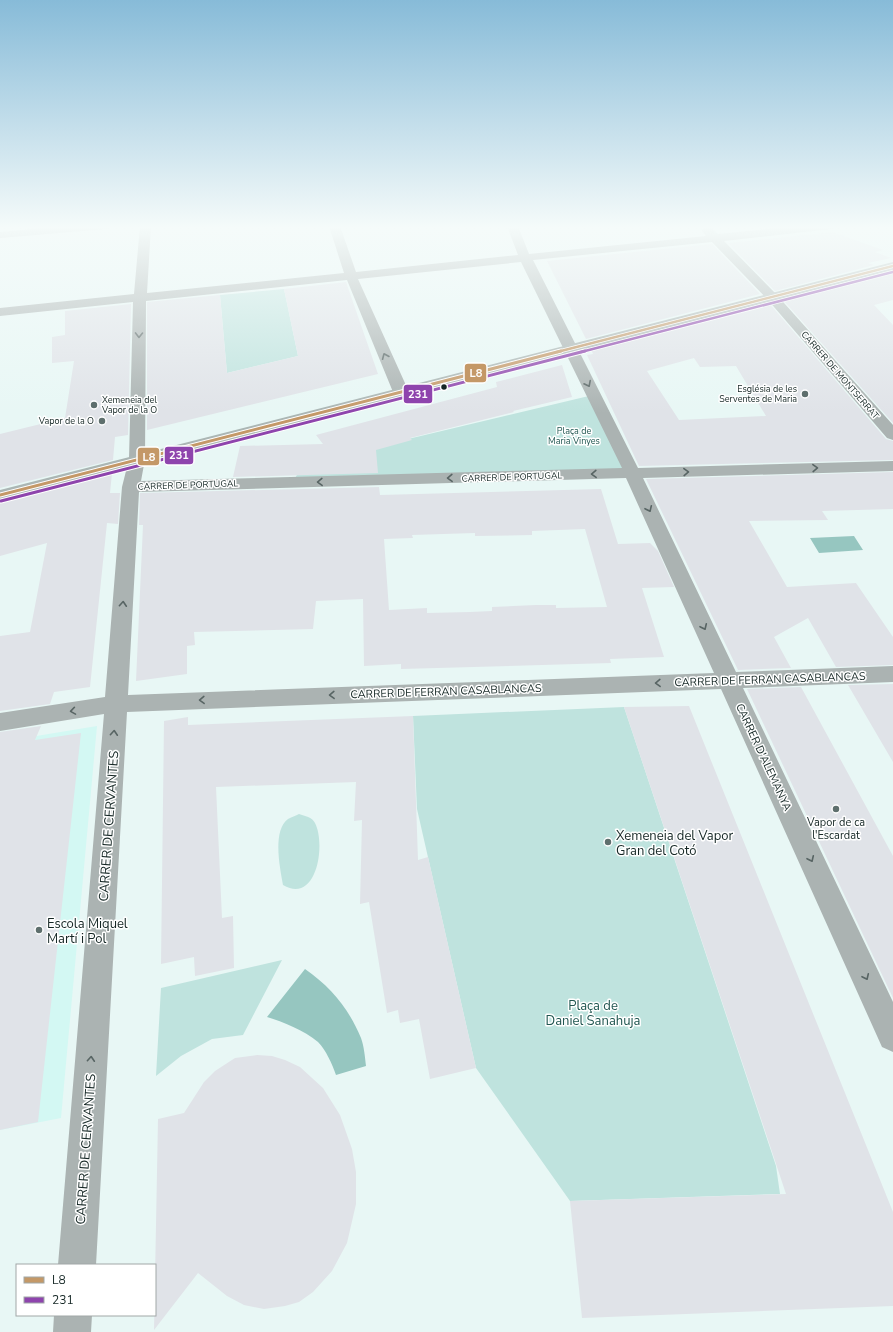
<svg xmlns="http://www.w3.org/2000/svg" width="893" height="1332" font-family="'Nunito Sans',sans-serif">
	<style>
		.built { fill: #d3f8f3 }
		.green { fill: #bfe3de }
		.water { fill: #96c6c0 }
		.building { fill: #e0e3e8; fill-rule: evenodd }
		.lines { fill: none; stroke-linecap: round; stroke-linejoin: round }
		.minor { fill: #abb3b2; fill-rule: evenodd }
		.major { fill: #abb6b4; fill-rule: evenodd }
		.bus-1-far1-casing { stroke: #fff; stroke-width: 4 }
		.bus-1-casing { stroke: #fff; stroke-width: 5 }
		.bus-2-far1-casing { stroke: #fff; stroke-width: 4 }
		.bus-2-casing { stroke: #fff; stroke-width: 5 }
		.bus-1-far1 { stroke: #c49867; stroke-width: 2.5 }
		.bus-1 { stroke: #c49867; stroke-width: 3 }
		.bus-2-far1 { stroke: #8e44ad; stroke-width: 2.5 }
		.bus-2 { stroke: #8e44ad; stroke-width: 3 }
		.oneway { stroke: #586564 }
		.bus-dot { fill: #142624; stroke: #fff; stroke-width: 1.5 }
		.poi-dot { fill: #5e6f6d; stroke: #fff; stroke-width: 1.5 }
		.labels { text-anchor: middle; stroke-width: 3; stroke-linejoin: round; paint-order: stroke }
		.far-street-label { font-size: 9px; fill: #142624; stroke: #fff }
		.far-poi-label { font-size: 9px; fill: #142624; stroke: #fff; text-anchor: end }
		.far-park-label { font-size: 9px; fill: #205650; stroke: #fff }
		.street-label { font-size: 11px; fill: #142624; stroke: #fff }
		.poi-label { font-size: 11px; fill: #142624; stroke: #fff }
		.near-street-label { font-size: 13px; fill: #142624; stroke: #fff }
		.near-poi-label { font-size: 13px; fill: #142624; stroke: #fff; text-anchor: start }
		.near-park-label { font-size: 13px; fill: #205650; stroke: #fff }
		.line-badge { stroke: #fff; stroke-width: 1.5 }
		.badge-label { font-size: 11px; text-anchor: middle; font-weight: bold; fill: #fff }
	</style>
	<rect width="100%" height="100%" fill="#e8f7f5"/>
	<path class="built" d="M97,726L61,1118L0,1130V742Z"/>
	<path class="green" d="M284,289L298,356L227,373L220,295Z
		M593,395L631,471L293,482L303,464Z
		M624,707L776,1166L780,1194L570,1201L476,1068L417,809L413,716Z
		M299,814C305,816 312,817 315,823C326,844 317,905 283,885C280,868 272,831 288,819C291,817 296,816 299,814Z
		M282,960L243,1035L212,1039L181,1056L156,1076L161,988Z"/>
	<path class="water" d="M854,536L863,550L819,553L810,538Z
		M305,969C331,987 349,1009 361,1038C364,1046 365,1057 366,1066L336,1075C332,1064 326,1050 318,1042C304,1030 283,1022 267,1017Z"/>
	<path class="building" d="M833,232L883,250L875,252L891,258L868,263L874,265L775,291L728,243Z
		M712,244L760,294L586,339L547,261Z
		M891,272L893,273V300L874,305L893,325V423L783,300Z
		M346,282L378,374L147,430V302L220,295L227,373L298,356L284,289Z
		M769,303L886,439L893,441V460L639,466L587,355L593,354L591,349ZM694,358L700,367L736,366L766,416L679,420L647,371Z
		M131,304L128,435L115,437L113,460L0,488V434L65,418L74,361L52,363V337L65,335V311Z
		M562,365L572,397L513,411L514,412L410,438L412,440L376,450L378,473L233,477L240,446L323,444L316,435L497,387L496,382Z
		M893,472V509L822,511L828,520L749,521L787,587L856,583L893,637V665L836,667L808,618L774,637L791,668L738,670L646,479Z
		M112,473L110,493H120L118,524L107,523L90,687L54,692L50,704L0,711V636L30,632L47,543L0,556V501Z
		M379,487L380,495L601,489L618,544L650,543L658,551L674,587L642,588L664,657L610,659L611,663L401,669V664L364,666L363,599L316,601L313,629L194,632L195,645L187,646V674L136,681L143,525H139L140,493ZM585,529L607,607L556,608V605H536L492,607V611L470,612L427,613V608L389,610L384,539L413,538L412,535L475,533V536L532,535V531Z
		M893,684V762L848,685Z
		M801,687L893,856V998L747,689Z
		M689,706L893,1212V1306L582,1318L570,1201L786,1194L624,707Z
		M413,716L418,860L428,857L476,1068L430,1079L419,1019L400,1023L398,1010L387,1013L369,902L360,904L362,820L354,821L356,782L216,787L222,918L233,916L234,968L195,976L194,957L161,964L164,721L188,717V725Z
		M41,726L35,740L81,733L38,1122L0,1130V732Z
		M257,1055L272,1056L285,1060L300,1067L323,1088L340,1115L352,1149L356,1172V1204L347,1243L332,1271L313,1292L299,1302L285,1306L264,1309L244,1305L227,1296L198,1273L154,1330L158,1119L184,1113L204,1082L215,1071L235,1058Z"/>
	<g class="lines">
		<path class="minor" d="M62,226H112L107,229L0,238V232Z
			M140,226H151L147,293L344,273L329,226H340L356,272L518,255L507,226H518L529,254L706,236L701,230L707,227L711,228L718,234L796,226H837L832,229L724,241L776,294L893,425V440L887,438L768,300L712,242L533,260L638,468L893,461V471L643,478L736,672L893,666V682L743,688L893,1002V1052L882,1047L721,689L127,712L96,1265H58L104,714L0,731V713L105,697L122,487L129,459L133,302L0,316V308L134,294ZM521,262L622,468L141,481L145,459L146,301L347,280L393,392L396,395H406L409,392L358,279ZM626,478L714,673L128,695L139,492Z
			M54,1315H92L91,1332H53Z"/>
		<path class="major" d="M893,262V270L0,500V490Z"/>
		<defs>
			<path id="bus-1-far1" d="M557,352L893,266"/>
			<path id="bus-1" d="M0,495L561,351"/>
			<path id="bus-2-far1" d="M581,352L893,272"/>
			<path id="bus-2" d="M1,501L585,351"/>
		</defs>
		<use href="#bus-1-far1" class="bus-1-far1-casing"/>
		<use href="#bus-1" class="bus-1-casing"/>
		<use href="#bus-2-far1" class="bus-2-far1-casing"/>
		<use href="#bus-2" class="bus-2-casing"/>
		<use href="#bus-1-far1" class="bus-1-far1"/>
		<use href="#bus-1" class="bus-1"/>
		<use href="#bus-2-far1" class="bus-2-far1"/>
		<use href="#bus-2" class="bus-2"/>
	</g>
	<defs><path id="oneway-chevron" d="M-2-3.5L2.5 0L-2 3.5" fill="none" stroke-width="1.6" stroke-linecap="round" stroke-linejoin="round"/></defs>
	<g class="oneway">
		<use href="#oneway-chevron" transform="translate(139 335) rotate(91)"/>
		<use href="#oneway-chevron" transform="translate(385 356) rotate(-113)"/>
		<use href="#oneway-chevron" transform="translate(588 384) rotate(63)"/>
		<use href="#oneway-chevron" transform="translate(815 468) rotate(-2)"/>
		<use href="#oneway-chevron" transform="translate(686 472) rotate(-2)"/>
		<use href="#oneway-chevron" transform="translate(594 474) rotate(178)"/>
		<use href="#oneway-chevron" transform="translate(450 478) rotate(178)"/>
		<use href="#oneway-chevron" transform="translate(320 482) rotate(178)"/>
		<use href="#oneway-chevron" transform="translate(649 509) rotate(65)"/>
		<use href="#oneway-chevron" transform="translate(123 604) rotate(-86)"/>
		<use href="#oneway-chevron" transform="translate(704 627) rotate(65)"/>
		<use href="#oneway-chevron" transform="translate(658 683) rotate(178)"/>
		<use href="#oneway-chevron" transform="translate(332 695) rotate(178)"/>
		<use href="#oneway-chevron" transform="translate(202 700) rotate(178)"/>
		<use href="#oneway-chevron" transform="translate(73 711) rotate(171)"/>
		<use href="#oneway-chevron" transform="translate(114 733) rotate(-86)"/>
		<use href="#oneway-chevron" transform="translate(811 859) rotate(65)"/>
		<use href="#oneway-chevron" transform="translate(866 977) rotate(65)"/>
		<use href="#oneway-chevron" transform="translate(91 1059) rotate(-86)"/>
	</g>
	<linearGradient id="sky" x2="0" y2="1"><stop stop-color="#87bbd8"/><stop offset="0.55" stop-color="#f5fbfa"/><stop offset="1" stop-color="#f5fbfa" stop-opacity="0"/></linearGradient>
	<rect width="893" height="413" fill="url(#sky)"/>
	<circle class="bus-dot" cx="444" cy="387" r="3.5"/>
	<g class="poi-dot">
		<circle cx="805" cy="394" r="4"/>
		<circle cx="94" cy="405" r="4"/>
		<circle cx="102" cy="421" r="4"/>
		<circle cx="836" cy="809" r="4"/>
		<circle cx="608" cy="842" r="4"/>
		<circle cx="39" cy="930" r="4"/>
	</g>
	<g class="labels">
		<g class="far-street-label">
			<text transform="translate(840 375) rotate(49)" y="3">CARRER DE MONTSERRAT</text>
			<text transform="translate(512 477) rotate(-2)" y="3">CARRER DE PORTUGAL</text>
			<text transform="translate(188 485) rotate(-2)" y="3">CARRER DE PORTUGAL</text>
		</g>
		<g class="far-poi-label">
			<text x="797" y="392">Església de les<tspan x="797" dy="10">Serventes de Maria</tspan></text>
			<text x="102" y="403" text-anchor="start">Xemeneia del<tspan x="102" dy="10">Vapor de la O</tspan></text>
			<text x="94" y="424">Vapor de la O</text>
		</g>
		<g class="far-park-label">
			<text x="574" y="434">Plaça de<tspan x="574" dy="10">Maria Vinyes</tspan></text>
		</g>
		<g class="street-label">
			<text transform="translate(770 679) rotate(-2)" y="4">CARRER DE FERRAN CASABLANCAS</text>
			<text transform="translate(446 691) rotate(-2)" y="4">CARRER DE FERRAN CASABLANCAS</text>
			<text transform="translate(764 757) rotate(65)" y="4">CARRER D'ALEMANYA</text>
		</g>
		<g class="poi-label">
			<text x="836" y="826">Vapor de ca<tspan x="836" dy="13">l'Escardat</tspan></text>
		</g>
		<g class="near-street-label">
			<text transform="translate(108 826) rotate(-86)" y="5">CARRER DE CERVANTES</text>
			<text transform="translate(85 1149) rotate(-86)" y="5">CARRER DE CERVANTES</text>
		</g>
		<g class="near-poi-label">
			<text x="616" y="840">Xemeneia del Vapor<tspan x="616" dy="15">Gran del Cotó</tspan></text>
			<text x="47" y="928">Escola Miquel<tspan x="47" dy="15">Martí i Pol</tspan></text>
		</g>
		<g class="near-park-label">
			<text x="593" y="1010">Plaça de<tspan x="593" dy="15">Daniel Sanahuja</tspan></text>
		</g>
	</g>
	<g class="line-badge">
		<rect x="464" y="363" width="23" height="20" rx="4" fill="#c49867"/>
		<rect x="403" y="384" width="30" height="20" rx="4" fill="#8e44ad"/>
		<rect x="164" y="446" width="30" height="19" rx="4" fill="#8e44ad"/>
		<rect x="137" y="447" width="23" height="19" rx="4" fill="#c49867"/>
	</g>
	<g class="badge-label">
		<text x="476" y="377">L8</text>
		<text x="418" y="398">231</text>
		<text x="179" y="459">231</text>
		<text x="149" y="461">L8</text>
	</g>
	<rect x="16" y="1264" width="140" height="52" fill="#ffffff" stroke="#a1a8a7"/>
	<rect x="24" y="1277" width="20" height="6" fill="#c49867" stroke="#a1a8a7"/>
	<text x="52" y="1284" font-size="12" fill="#142624">L8</text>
	<rect x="24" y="1297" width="20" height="6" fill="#8e44ad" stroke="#a1a8a7"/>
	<text x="52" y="1304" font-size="12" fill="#142624">231</text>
</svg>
